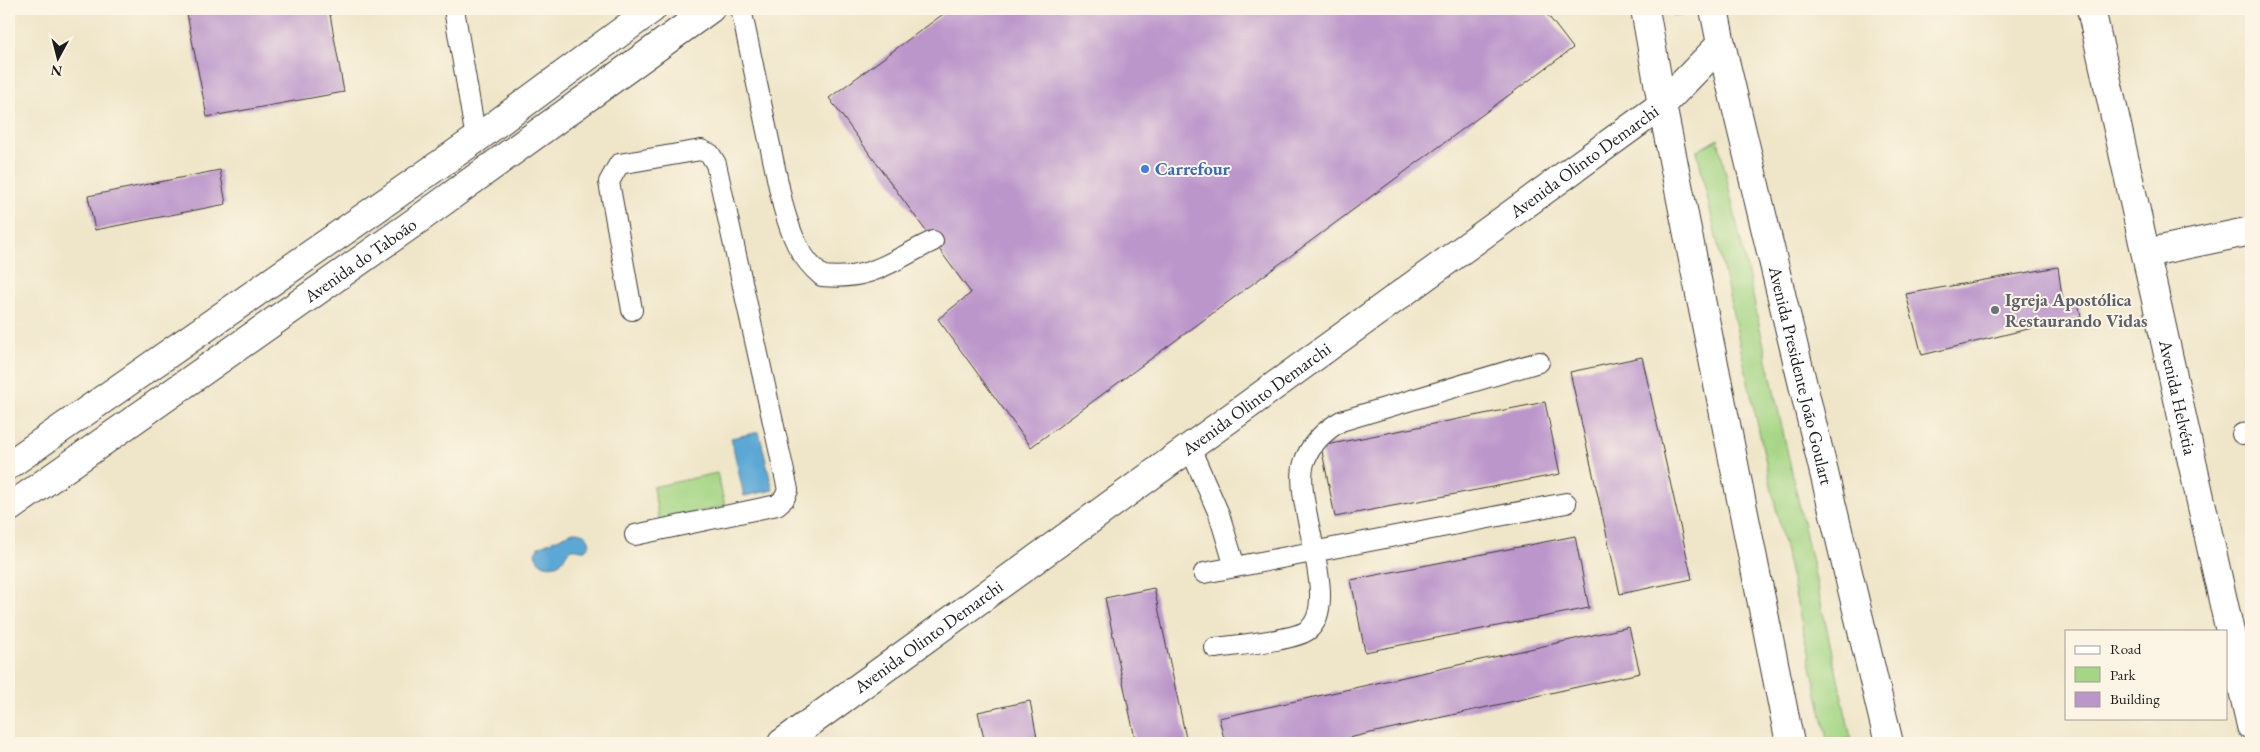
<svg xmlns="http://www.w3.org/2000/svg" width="2260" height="752" font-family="'EB Garamond',serif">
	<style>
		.green { fill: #a5d685; stroke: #607950 }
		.water { fill: #5ca8d5; stroke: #3c6278 }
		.building { fill: #bb96cb }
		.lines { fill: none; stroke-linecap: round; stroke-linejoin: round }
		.service-casing { stroke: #3c3a36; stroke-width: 22 }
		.minor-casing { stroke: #3c3a36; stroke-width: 30 }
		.tertiary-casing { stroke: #3c3a36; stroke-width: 30 }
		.primary-casing { stroke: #3c3a36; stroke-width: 30 }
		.service { stroke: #fff; stroke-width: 20 }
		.minor { stroke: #fff; stroke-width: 28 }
		.tertiary { stroke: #fff; stroke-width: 28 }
		.primary { stroke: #fff; stroke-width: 28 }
		.shop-dot { fill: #3f7fe0; stroke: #fcf5e5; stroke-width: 2 }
		.worship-dot { fill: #6b7280; stroke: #fcf5e5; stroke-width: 2 }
		.labels { text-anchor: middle; stroke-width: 4; stroke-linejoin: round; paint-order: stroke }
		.street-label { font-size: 18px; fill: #1c1c1c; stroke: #fcf5e5 }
		.shop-label { font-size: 18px; font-weight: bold; fill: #366cbe; stroke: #fcf5e5; text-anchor: start }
		.worship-label { font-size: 18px; font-weight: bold; fill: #5b616d; stroke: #fcf5e5; text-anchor: start }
	</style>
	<rect width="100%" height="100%" fill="#fcf5e5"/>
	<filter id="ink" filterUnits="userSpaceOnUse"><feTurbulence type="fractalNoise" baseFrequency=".02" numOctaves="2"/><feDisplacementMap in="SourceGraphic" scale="10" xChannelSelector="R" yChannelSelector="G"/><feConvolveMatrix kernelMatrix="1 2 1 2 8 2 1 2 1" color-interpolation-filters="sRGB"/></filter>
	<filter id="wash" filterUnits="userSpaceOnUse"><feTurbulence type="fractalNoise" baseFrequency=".0096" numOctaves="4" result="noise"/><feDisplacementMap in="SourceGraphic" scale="20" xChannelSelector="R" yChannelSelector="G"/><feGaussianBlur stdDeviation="1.12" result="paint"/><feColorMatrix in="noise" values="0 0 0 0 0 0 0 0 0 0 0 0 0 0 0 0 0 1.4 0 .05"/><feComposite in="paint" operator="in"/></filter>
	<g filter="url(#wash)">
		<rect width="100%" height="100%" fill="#efe6c9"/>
		<path class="green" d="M1671,9H1705L1673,16Z
			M1718,139L1851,738L1828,743L1697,151Z
			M717,473L725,506L659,520L653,487Z"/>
		<path class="water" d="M759,432L773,490L744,496L731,438Z
			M573,532C582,532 588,534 590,544L585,550C580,551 575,547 570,550C565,553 565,559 560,563C550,569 537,565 535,553L538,547Z"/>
		<g id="blocks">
			<path class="building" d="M186,9H329L344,92L207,117Z
				M950,9H1543L1573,48L1031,447L938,319L971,293L829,98Z
				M220,170L226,204L95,230L88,196Z
				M2058,267L2063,304L2078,302L2081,316L1922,355L1906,294Z
				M1642,357L1692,579L1620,594L1570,372Z
				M1545,402L1560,474L1335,517L1321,446Z
				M1575,536L1589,608L1365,652L1351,580Z
				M1154,588L1187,743H1136L1105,598Z
				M1629,627L1640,673L1326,743H1225L1219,718Z
				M1030,701L1038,743H985L978,712Z"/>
		</g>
	</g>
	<g filter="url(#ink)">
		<use href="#blocks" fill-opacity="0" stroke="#3c3a36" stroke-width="1"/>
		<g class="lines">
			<defs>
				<path id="service" d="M454,9L476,139
					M741,9L783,206C791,234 799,257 822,276C871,281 891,261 933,241
					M632,310L609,182L619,164L701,150L710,154L716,164L788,490L784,499L777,505L635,535
					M2242,434L2251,433
					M1190,448L1219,514L1235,567
					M1204,573L1566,503
					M1215,648C1235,645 1294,641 1308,630C1342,603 1292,501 1304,463C1310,444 1324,431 1341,421L1539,362"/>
				<g id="minor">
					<path id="s1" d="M2091,9L2251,726"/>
					<path d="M2146,253L2251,231"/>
				</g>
				<g id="tertiary">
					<path id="s2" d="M1721,44L1889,743"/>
					<path id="s3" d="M782,743L1662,105L1790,743"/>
				</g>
				<g id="primary">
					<path d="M1645,9L1662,105"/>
					<path d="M1662,105L1721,44L1714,9"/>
					<path d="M9,465L476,139L652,9"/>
					<path id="s4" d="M9,508L412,224L710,9"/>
				</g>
			</defs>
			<use href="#service" class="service-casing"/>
			<use href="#minor" class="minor-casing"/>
			<use href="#tertiary" class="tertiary-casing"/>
			<use href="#primary" class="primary-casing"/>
			<use href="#service" class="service"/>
			<use href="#minor" class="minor"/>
			<use href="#tertiary" class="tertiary"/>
			<use href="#primary" class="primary"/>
		</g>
	</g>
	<circle class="shop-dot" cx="1145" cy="169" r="5"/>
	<circle class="worship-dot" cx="1995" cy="310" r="5"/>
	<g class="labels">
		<g class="street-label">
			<text dy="6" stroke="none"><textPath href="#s3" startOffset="991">Avenida Olinto Demarchi</textPath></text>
			<text dy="6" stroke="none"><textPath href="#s4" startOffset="430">Avenida do Taboão</textPath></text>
			<text dy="6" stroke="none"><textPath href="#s2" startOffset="341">Avenida Presidente João Goulart</textPath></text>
			<text dy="6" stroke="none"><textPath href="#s1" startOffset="398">Avenida Helvétia</textPath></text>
			<text dy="6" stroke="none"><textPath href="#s3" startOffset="586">Avenida Olinto Demarchi</textPath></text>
			<text dy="6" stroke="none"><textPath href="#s3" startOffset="181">Avenida Olinto Demarchi</textPath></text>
		</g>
		<g class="shop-label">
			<text x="1155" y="175">Carrefour</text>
		</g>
		<g class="worship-label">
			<text x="2005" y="306">Igreja Apostólica<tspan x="2005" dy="21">Restaurando Vidas</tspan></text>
		</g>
	</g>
	<rect width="2260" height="752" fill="none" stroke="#fcf5e5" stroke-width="30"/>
	<rect x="2065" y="630" width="162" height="90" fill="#fcf5e5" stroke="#a29e95"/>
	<rect x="2075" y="646" width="25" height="8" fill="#ffffff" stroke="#a29e95"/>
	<text x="2110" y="654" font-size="15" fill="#1c1c1c">Road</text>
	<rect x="2075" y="667" width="25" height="15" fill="#a5d685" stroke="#a29e95"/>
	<text x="2110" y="680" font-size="15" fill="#1c1c1c">Park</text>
	<rect x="2075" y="692" width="25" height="15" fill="#bb96cb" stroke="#a29e95"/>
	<text x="2110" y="704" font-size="15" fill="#1c1c1c">Building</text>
	<g transform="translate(58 58) rotate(187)" stroke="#fcf5e5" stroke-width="4" paint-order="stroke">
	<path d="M0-4L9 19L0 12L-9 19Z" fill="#1c1c1c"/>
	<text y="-8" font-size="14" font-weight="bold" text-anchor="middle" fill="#1c1c1c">N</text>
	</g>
</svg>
